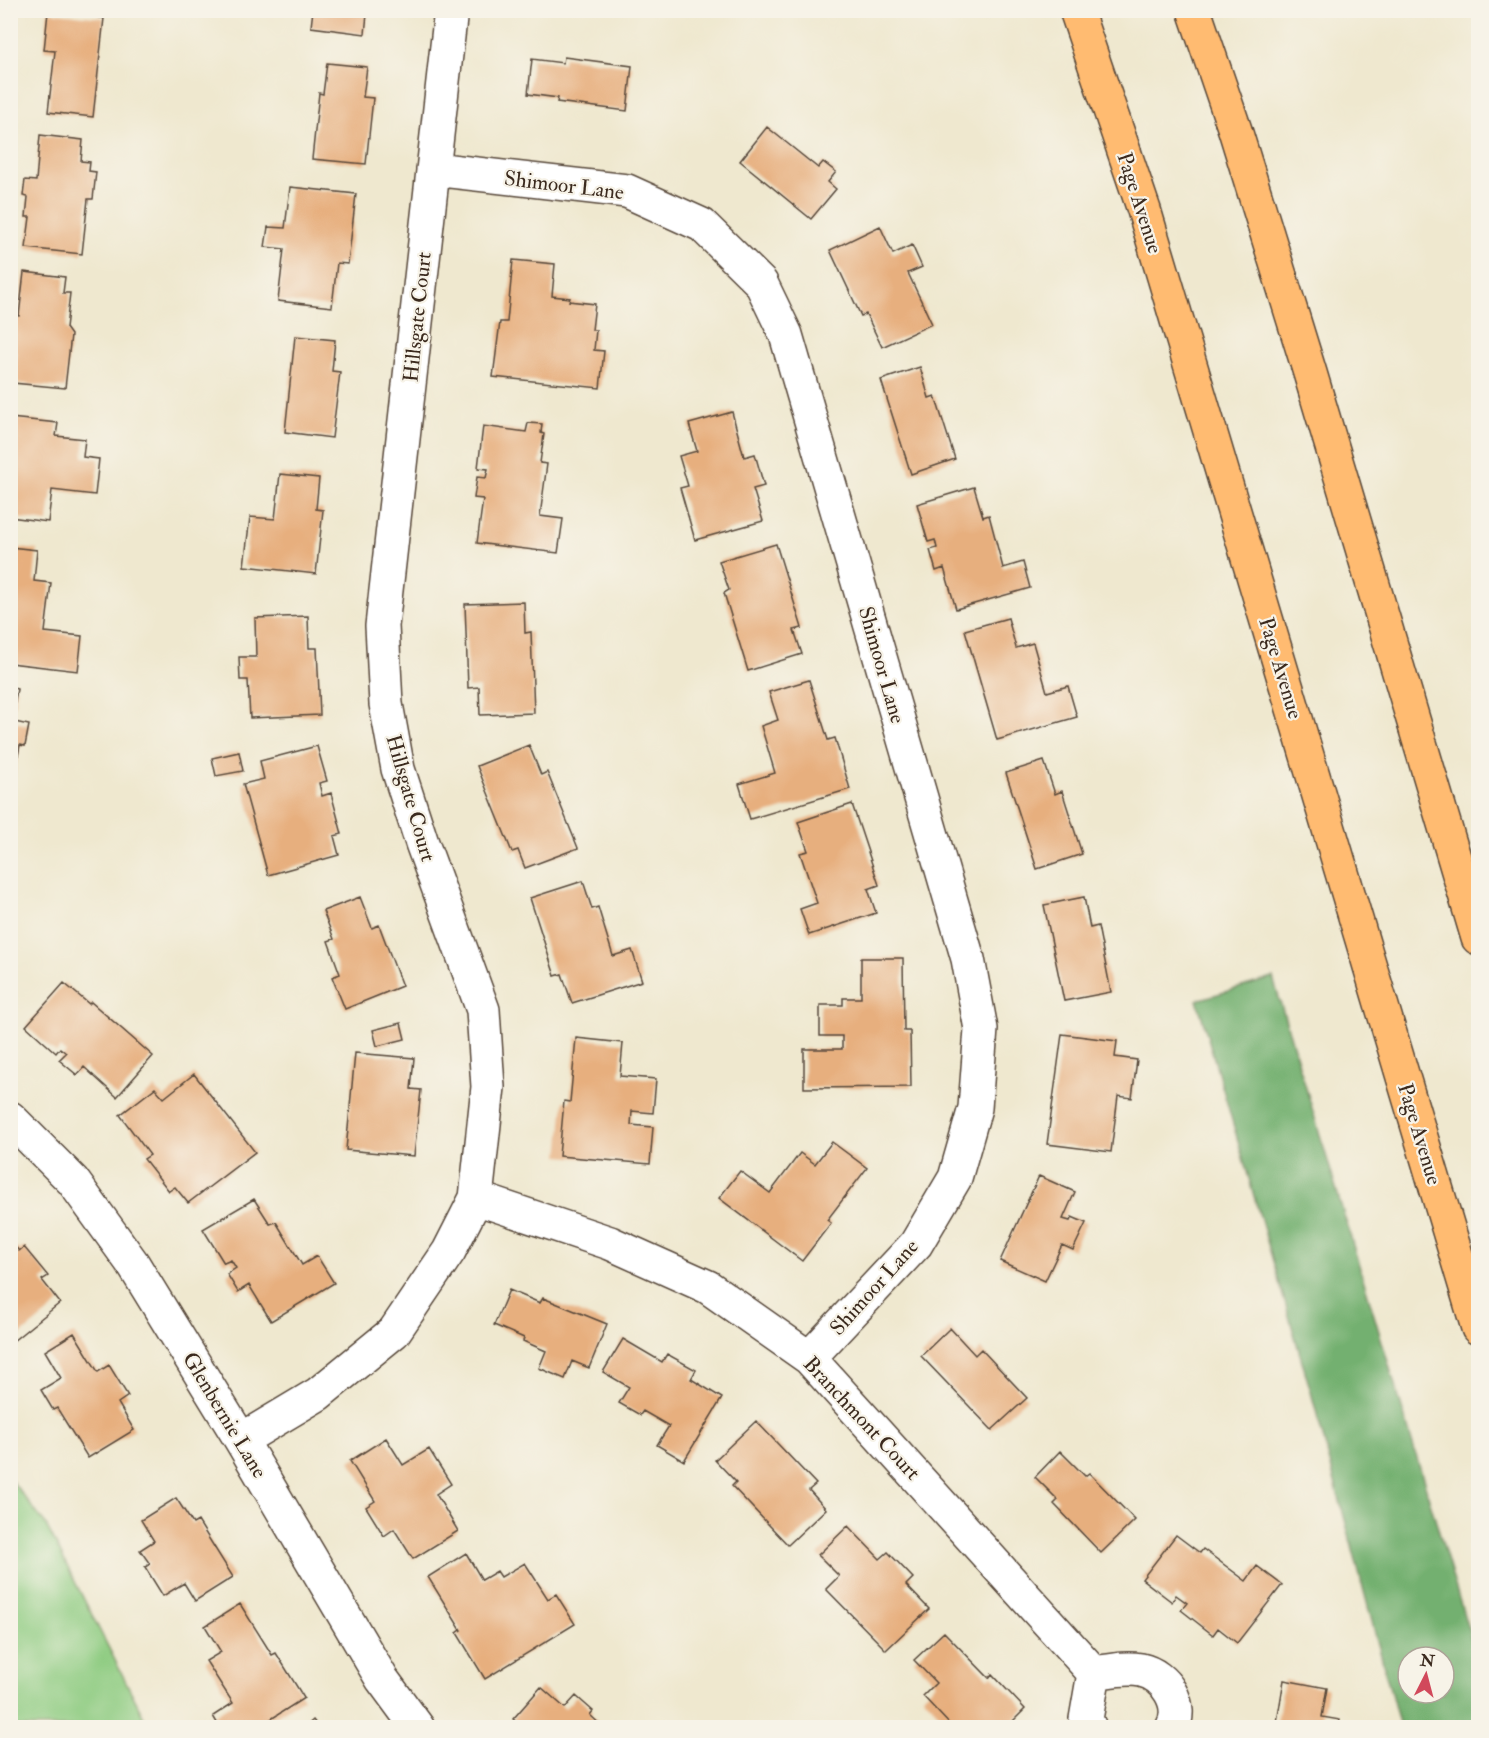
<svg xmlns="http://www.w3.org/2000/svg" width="1489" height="1738" font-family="'IM FELL Double Pica',serif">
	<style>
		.green { fill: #8fcc82; stroke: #657b50; stroke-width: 1.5 }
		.forest { fill: #73b070; stroke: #576d47; stroke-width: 1.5; fill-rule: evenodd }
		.building { fill: #e7af7e }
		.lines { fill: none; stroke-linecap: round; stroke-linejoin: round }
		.street-casing { stroke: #564639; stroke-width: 36 }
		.highway-casing { stroke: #564639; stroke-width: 36 }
		.street { stroke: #fff; stroke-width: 33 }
		.highway { stroke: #ffbb71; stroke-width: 33 }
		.labels { text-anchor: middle; stroke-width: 4.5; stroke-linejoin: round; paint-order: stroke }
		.street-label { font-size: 21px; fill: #3b2a1e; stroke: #f7f3e8 }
	</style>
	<rect width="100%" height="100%" fill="#f7f3e8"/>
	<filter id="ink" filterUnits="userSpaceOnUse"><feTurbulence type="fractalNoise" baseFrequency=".0167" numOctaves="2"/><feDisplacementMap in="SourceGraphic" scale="12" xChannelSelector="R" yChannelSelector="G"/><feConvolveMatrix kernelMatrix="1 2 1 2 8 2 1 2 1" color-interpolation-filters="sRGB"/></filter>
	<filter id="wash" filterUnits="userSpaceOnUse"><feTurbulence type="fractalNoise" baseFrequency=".008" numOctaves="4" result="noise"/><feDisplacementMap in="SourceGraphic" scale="24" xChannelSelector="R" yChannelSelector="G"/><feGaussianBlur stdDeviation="1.35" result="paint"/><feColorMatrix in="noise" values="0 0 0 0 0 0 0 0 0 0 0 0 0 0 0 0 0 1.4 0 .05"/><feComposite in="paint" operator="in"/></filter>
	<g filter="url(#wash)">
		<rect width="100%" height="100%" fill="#efe8cf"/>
		<path class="green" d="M11,1480L46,1525L149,1727H11Z"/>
		<path class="forest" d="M1273,978L1478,1662V1727H1400L1311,1392L1197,1000ZM1408,1657H1444V1693H1408Z"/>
		<g id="blocks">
			<path class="building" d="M313,10H377V15L367,14L365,34L311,27Z
				M48,12L104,18L93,117L48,112L55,51L44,50Z
				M564,57L632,66L627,111L557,102L558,98L528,94L532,59L563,63Z
				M327,63L367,67L363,97L373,98L366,164L312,159L319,93L323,94Z
				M767,127L818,168L823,162L836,172L828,182L836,189L811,219L740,161Z
				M40,135L83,140L81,161L90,162L89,171L96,172L93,199H88L82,254L26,248L30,217H26L28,197L23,196L25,180L36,181Z
				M290,187L356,194L348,264L337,263L332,307L278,301L284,249L265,247L268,227L285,228Z
				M880,226L893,254L912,245L922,267L908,273L932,324L882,347L866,314L861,316L830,250Z
				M513,260L555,264L552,296L570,298L569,301L595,304L592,330H596L594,350L604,351L600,388L493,377L500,322H507Z
				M24,272L65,277L63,293H70L66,328L71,335L65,388L13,383L17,352L10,351V315L19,316Z
				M295,336L335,340L332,371L340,372L332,438L285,432Z
				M920,367L929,398L935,396L955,459L911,474L881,380Z
				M732,412L744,457L755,454L764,486L753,489L763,521L695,540L680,488L688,486L679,456L697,451L689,424Z
				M10,418L58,423L56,436L85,439L83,457L99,459L95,495L52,490L48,522L10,517Z
				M528,423L542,424L541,433L544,434L540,463L547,464L540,516L563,519L558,553L477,543L483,499L474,498L477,477L486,478L488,469L478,468L483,426L526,432Z
				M280,474L319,478L316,509L323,510L316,574L244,566L250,517L275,519Z
				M974,487L983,517L989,515L1003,568L1023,562L1030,588L956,609L944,568L936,571L930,550L937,548L935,540L928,542L917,504Z
				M776,544L802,628L794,630L802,654L748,671L724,593L729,590L719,561Z
				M10,547L37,550L34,581L51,583L45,632L82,636L78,671L10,663Z
				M524,602L525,633L531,632L534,713L480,715L479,687L468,688L465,604Z
				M308,616L309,648H317L320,715L250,718L248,680H240L239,657H256L255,618Z
				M1008,618L1016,648L1033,643L1047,692L1068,686L1077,717L997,740L965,630Z
				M809,680L828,740L835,738L850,789L750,819L739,784L775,773L761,726L778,720L769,692Z
				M10,687L17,689L12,720H10Z
				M10,721L29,725L25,746L20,745L12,789Z
				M529,745L541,775L547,772L578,848L525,868L518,850L512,852L477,766Z
				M317,746L327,781L319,783L322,796L331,793L342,834L334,836L339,855L268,875L243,784L264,779L260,761Z
				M239,752L243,771L216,776L212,758Z
				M1044,761L1055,794L1062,791L1082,854L1037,869L1006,773Z
				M852,804L879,885L868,889L876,913L809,935L800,909L817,903L800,853L808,851L798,822Z
				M583,881L592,909L598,907L613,956L632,950L642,981L572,1003L562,974L555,976L530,898Z
				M360,897L372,928L379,925L402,986L345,1009L332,977L340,974L328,941L334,939L323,911Z
				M1084,897L1090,928L1098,926L1111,992L1064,1001L1044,905Z
				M861,958H903L904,1031H910L911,1087L804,1088V1049H842V1036H820V1005H843V998H861Z
				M64,983L89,1004L91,1002L153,1056L117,1097L84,1067L77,1075L59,1060L66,1053L60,1048L56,1053L26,1026Z
				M401,1023L405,1039L377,1046L373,1030Z
				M1062,1034L1117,1041L1115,1057L1137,1060L1132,1098L1118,1096L1111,1152L1047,1144Z
				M576,1038L623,1043L620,1076L656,1079L653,1113L632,1111L631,1125L653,1127L650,1164L559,1156L564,1101L570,1102Z
				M355,1053L414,1058L411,1089L421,1090L414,1156L346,1150Z
				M194,1074L255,1152L188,1203L175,1187L169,1191L144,1159L150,1155L120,1115L155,1088L164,1098Z
				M832,1142L867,1168L827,1220L831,1223L802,1261L719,1198L740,1171L770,1193L800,1153L815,1164Z
				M1039,1176L1075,1192L1063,1219L1070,1221L1072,1217L1086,1223L1073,1250L1062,1245L1045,1281L1000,1261Z
				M254,1199L270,1224L276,1222L302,1265L317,1256L334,1283L271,1321L249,1285L238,1292L227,1274L236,1268L231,1260L224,1263L203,1229Z
				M10,1241L19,1251L24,1247L48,1276L42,1280L60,1303L13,1341L10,1338Z
				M509,1290L540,1303L543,1298L607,1324L589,1368L572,1361L565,1379L539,1368L546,1351L523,1341L524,1338L494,1325Z
				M950,1328L975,1355L981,1349L1027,1398L992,1430L921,1356Z
				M74,1333L98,1372L109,1365L128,1396L118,1403L134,1430L88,1458L57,1408L53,1410L41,1390L61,1378L45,1351Z
				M623,1339L662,1362L667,1354L696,1370L691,1379L722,1398L684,1461L657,1445L669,1426L643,1411L640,1415L619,1403L629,1387L603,1372Z
				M756,1421L816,1484L809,1490L826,1509L788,1545L732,1486L736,1482L715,1460Z
				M386,1438L403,1465L429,1449L451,1484L436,1494L458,1531L413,1559L394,1529L384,1536L366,1507L375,1501L350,1461Z
				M1060,1451L1085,1476L1089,1473L1135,1520L1101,1553L1054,1504L1058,1500L1035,1477Z
				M176,1498L193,1524L198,1521L233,1577L195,1601L184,1583L163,1596L145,1567L150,1564L140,1550L154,1541L141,1520Z
				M848,1526L880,1559L888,1552L913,1578L906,1585L929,1609L886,1650L826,1589L839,1576L818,1555Z
				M1176,1535L1200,1553L1203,1549L1246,1581L1257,1566L1282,1585L1237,1643L1218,1628L1213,1635L1181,1610L1187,1603L1176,1595L1172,1602L1142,1579Z
				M466,1553L482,1580L497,1571L501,1577L525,1563L548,1599L556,1594L575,1624L485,1679L457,1633L461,1630L428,1577Z
				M240,1604L272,1655L276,1653L304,1698L257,1728H220L213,1716L233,1703L206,1661L221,1652L205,1626Z
				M944,1632L989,1678L992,1674L1025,1709L1006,1728H953L923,1696L936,1683L914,1660Z
				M1284,1680L1327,1688L1322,1717L1340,1720L1338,1728H1276Z
				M541,1687L565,1708L576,1696L593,1711L590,1715L604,1728H523L513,1719Z
				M313,1720L319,1728H304Z"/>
		</g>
	</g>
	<g filter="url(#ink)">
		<use href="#blocks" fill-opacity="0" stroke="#564639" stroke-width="1.5"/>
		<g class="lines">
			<defs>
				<path id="street" d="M433,169L627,191L702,225L761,283L786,335L968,959L981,1029L975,1108L955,1178L916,1244L809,1358
					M10,1118L73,1181L133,1264L241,1440L382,1679L418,1728
					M476,1198L610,1243L708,1287L809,1358L1094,1673
					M241,1440L318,1394L394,1332L449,1251L476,1198L488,1087L483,1010L422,843L398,769L386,704L382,626L451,10
					M1094,1673C1109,1671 1125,1667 1141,1670C1165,1675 1185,1705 1172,1728
					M1090,1728L1086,1719L1094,1673"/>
				<path id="highway" d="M1076,10L1144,210L1478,1328
					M1194,10L1235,130L1310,373L1478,938"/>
			</defs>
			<use href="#street" class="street-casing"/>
			<use href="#highway" class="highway-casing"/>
			<use href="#street" class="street"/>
			<use href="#highway" class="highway"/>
		</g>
	</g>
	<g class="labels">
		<g class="street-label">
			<text transform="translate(564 185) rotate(7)" y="7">Shimoor Lane</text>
			<text transform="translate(1140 203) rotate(72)" y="7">Page Avenue</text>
			<text transform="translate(417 317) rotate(-84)" y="7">Hillsgate Court</text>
			<text transform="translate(882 665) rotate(74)" y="7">Shimoor Lane</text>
			<text transform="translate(1281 668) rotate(73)" y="7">Page Avenue</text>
			<text transform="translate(411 798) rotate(74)" y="7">Hillsgate Court</text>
			<text transform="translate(1420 1134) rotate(73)" y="7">Page Avenue</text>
			<text transform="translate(874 1287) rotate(-48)" y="7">Shimoor Lane</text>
			<text transform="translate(225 1415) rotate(59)" y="7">Glenbernie Lane</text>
			<text transform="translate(862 1418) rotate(47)" y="7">Branchmont Court</text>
		</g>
	</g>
	<rect width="1489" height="1738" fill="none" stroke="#f7f3e8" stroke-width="36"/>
	<g transform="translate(1426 1675) rotate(6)"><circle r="28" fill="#f7f3e8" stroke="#aca397" stroke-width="1.5"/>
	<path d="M0-4.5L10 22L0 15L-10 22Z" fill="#d1495b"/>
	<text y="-9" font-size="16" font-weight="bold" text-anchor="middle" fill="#3b2a1e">N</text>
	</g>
</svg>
